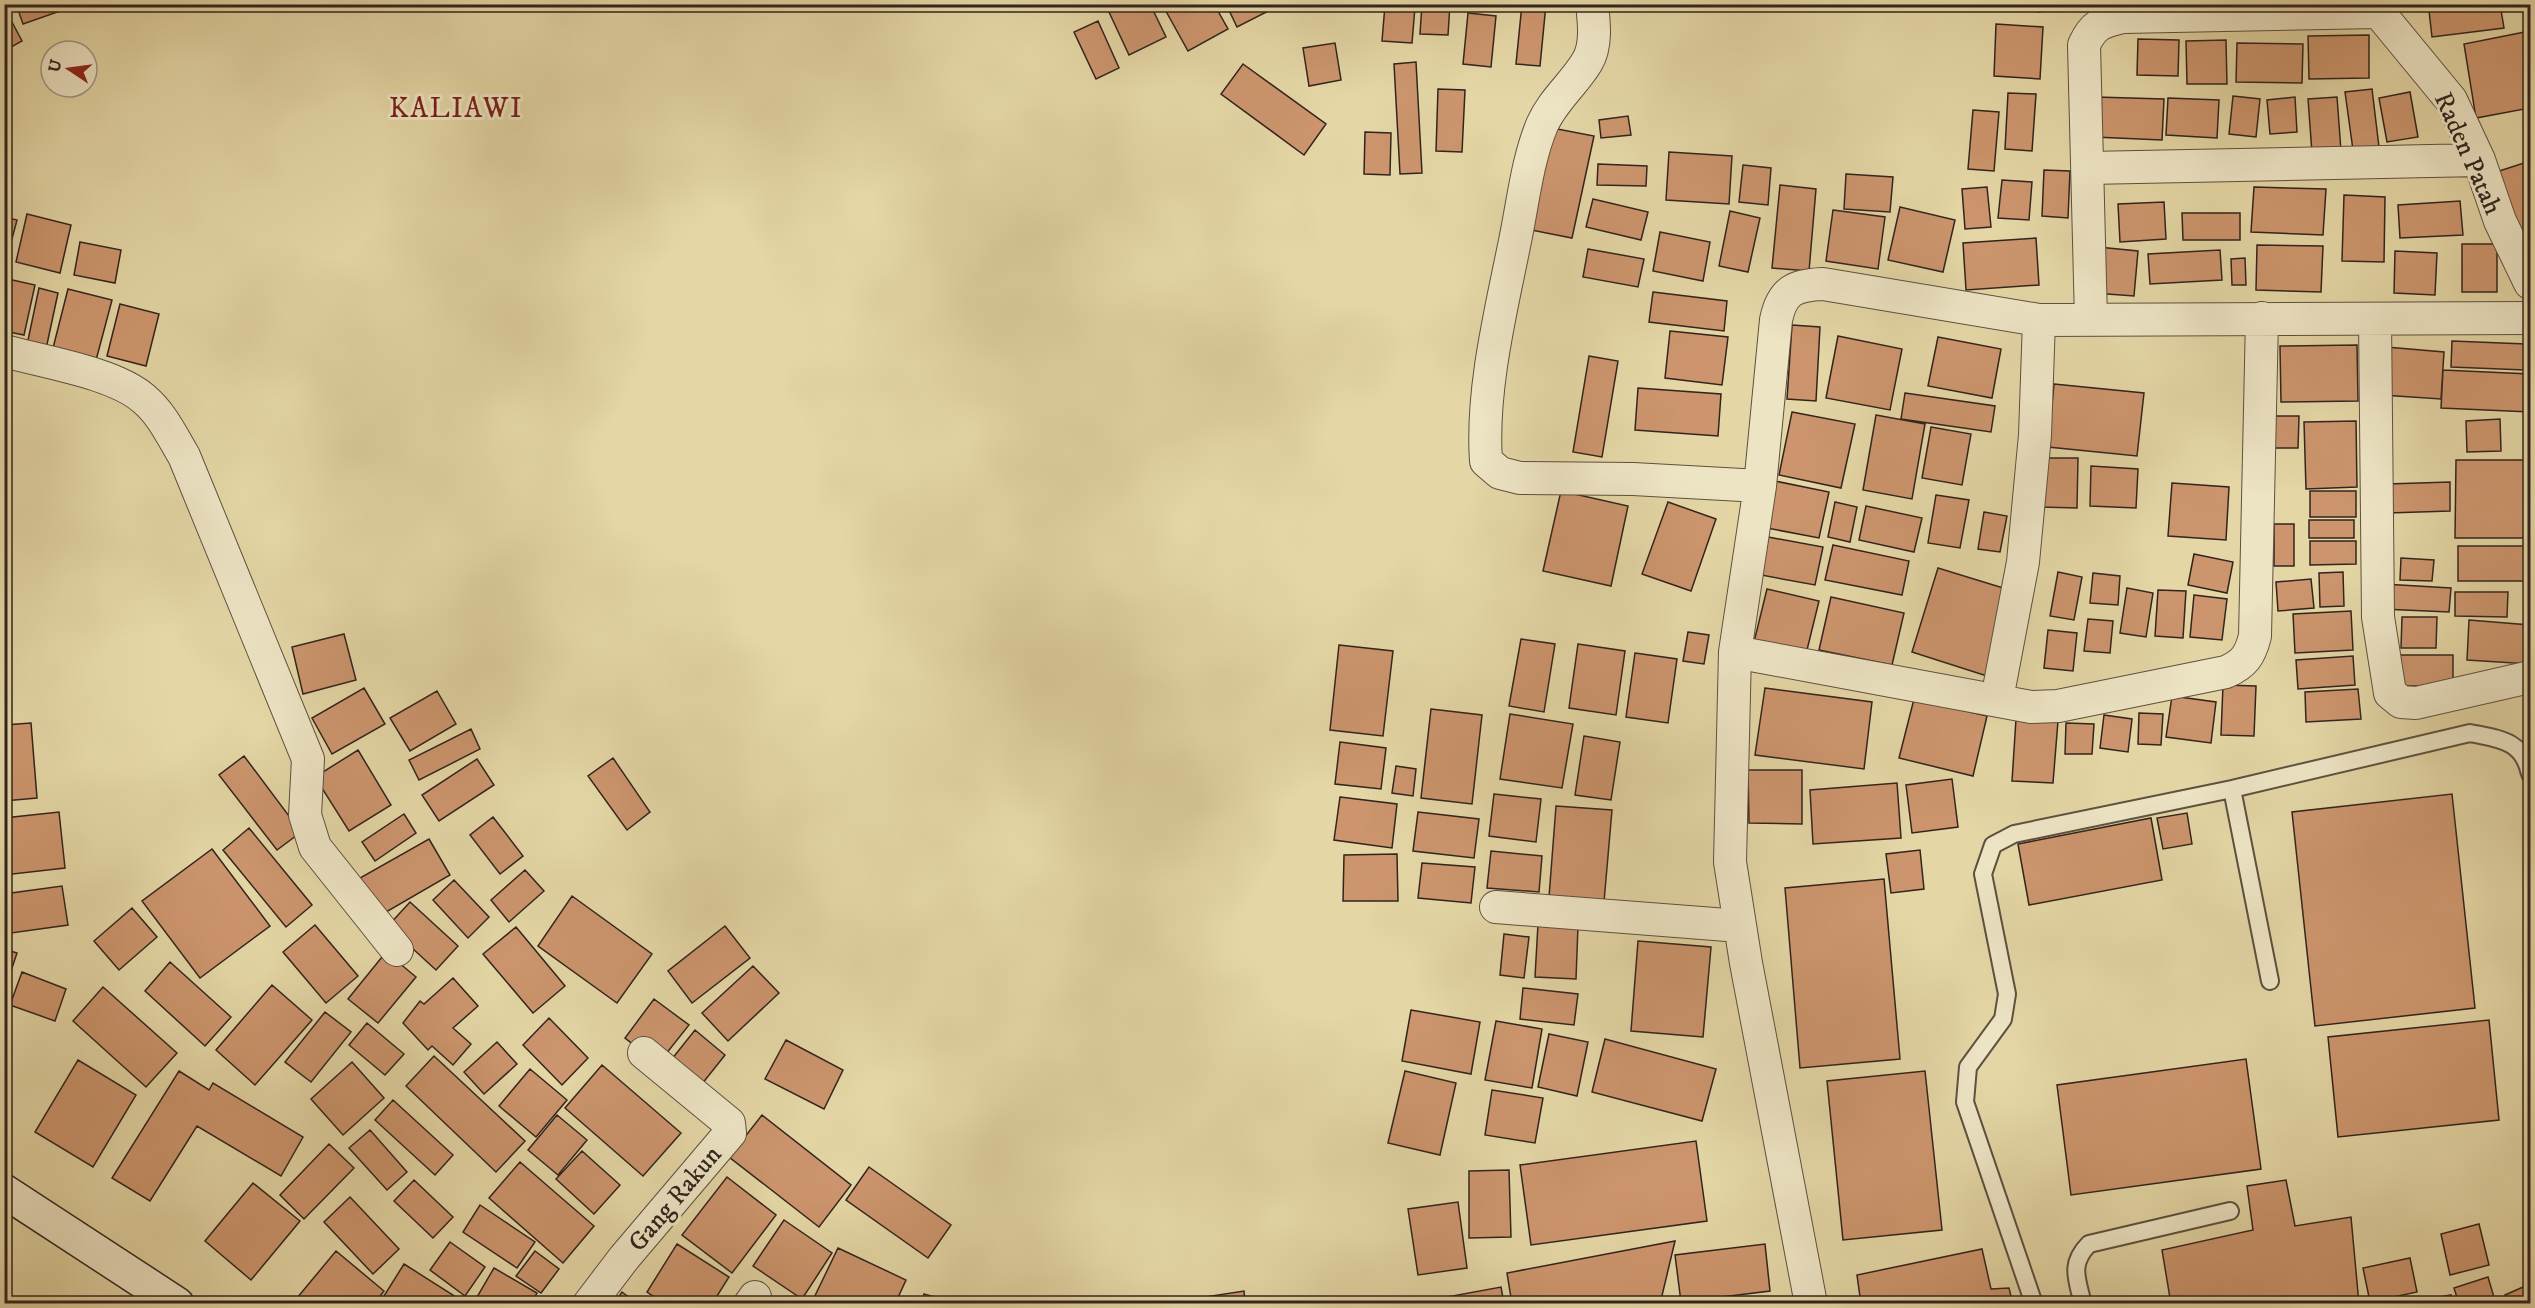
<svg xmlns="http://www.w3.org/2000/svg" width="2535" height="1308" font-family="'IM FELL DW Pica',serif">
	<style>
		.building { fill: #cc956d; stroke: #32241e; stroke-width: 1.5 }
		.lines { fill: none; stroke-linecap: round; stroke-linejoin: round }
		.service-casing { stroke: #5e5040; stroke-width: 20 }
		.minor-casing { stroke: #5e5040; stroke-width: 34 }
		.secondary-casing { stroke: #32241e; stroke-width: 36 }
		.service { stroke: #ede4c4; stroke-width: 16 }
		.minor { stroke: #ede4c4; stroke-width: 32 }
		.secondary { stroke: #ede4c4; stroke-width: 33 }
		.labels { text-anchor: middle; stroke-width: 6; stroke-linejoin: round; paint-order: stroke }
		.street-label { font-size: 26px; fill: #32241e; stroke: #ede4c4 }
		.quarter-label { font-size: 28px; letter-spacing: 1.5px; fill: #7a1f14; stroke: #ede4c4 }
	</style>
	<rect width="100%" height="100%" fill="#e4d6a5"/>
	<filter id="stains"><feTurbulence type="fractalNoise" baseFrequency=".00333" numOctaves="4"/><feColorMatrix values="0 0 0 0 .2 0 0 0 0 .09 0 0 0 0 .02 0 0 0 .5 -.17"/></filter>
	<radialGradient id="worn" r=".72"><stop offset=".6" stop-color="#630" stop-opacity="0"/><stop offset="1" stop-color="#630" stop-opacity=".3"/></radialGradient>
	<path class="building" d="M16,4H62L63,10L23,24Z
		M1124,4H1150L1166,37L1129,55L1109,12Z
		M1162,4H1214L1228,29L1188,51Z
		M1226,4H1280V5L1237,27Z
		M1422,4H1450L1448,35L1420,34Z
		M1522,4H1546L1540,66L1516,64Z
		M2037,4H2095L2038,12Z
		M2479,4H2500L2504,28L2432,37L2429,11Z
		M1385,5L1415,7L1412,43L1382,41Z
		M4,7L22,41L4,51Z
		M1468,13L1496,16L1491,67L1463,64Z
		M1098,21L1119,68L1096,79L1074,32Z
		M1996,24L2043,27L2040,79L1994,76Z
		M2530,31V108L2476,118L2464,44Z
		M2369,35V78L2309,79L2308,36Z
		M2138,39L2179,40L2178,76L2137,75Z
		M2226,40L2227,84H2187L2186,41Z
		M1335,43L1341,80L1309,86L1303,48Z
		M2237,43L2303,44L2302,83L2236,82Z
		M1416,62L1422,173L1400,174L1394,64Z
		M1243,64L1326,124L1304,155L1221,94Z
		M1438,89L1465,90L1462,152L1436,151Z
		M2372,89L2379,147L2353,150L2345,92Z
		M2410,92L2418,137L2387,142L2379,98Z
		M2008,93L2036,94L2032,151L2005,149Z
		M2233,96L2260,99L2256,137L2229,134Z
		M2096,97L2164,99L2162,140L2094,137Z
		M2295,97L2297,132L2270,134L2267,100Z
		M2337,97L2341,151L2312,153L2308,99Z
		M2168,98L2219,100L2217,138L2166,135Z
		M1973,110L1999,112L1994,171L1968,169Z
		M1628,116L1631,135L1601,138L1599,120Z
		M1547,127L1594,136L1572,238L1526,229Z
		M1365,132L1391,133L1390,175L1364,174Z
		M1669,152L1732,156L1729,204L1666,200Z
		M2530,161V228L2512,234L2493,173Z
		M1598,164L1647,166L1646,186L1597,185Z
		M1743,165L1771,168L1768,205L1739,202Z
		M2044,170L2070,171L2068,218L2042,216Z
		M1846,174L1893,177L1890,212L1844,209Z
		M2002,180L2032,182L2029,220L1998,218Z
		M1780,185L1816,189L1809,271L1772,268Z
		M1987,187L1991,227L1965,229L1962,189Z
		M2254,187L2326,189L2323,235L2251,232Z
		M2344,195L2385,197L2384,262L2342,261Z
		M1593,199L1648,212L1641,240L1586,227Z
		M2460,201L2463,235L2400,238L2398,205Z
		M2164,202L2166,239L2120,242L2118,204Z
		M1900,207L1955,220L1943,272L1888,260Z
		M1833,210L1885,217L1878,269L1826,261Z
		M1730,211L1760,218L1748,272L1719,266Z
		M2182,213H2240V240H2183Z
		M27,214L71,225L60,273L16,262Z
		M4,217L17,220L4,269Z
		M1660,232L1710,242L1703,281L1653,271Z
		M2036,238L2039,285L1966,290L1963,243Z
		M80,242L121,250L115,283L74,275Z
		M2462,244H2497V292H2462Z
		M2257,245L2323,246L2321,292L2256,290Z
		M2098,247L2138,251L2134,296L2094,293Z
		M1588,249L1644,259L1638,287L1583,277Z
		M2220,250L2222,280L2150,284L2148,254Z
		M2395,251L2437,253L2435,295L2394,293Z
		M2245,258L2246,285H2232L2231,259Z
		M8,279L35,285L24,335L4,331V294Z
		M39,288L58,293L46,349L27,345Z
		M68,289L112,300L95,364L52,352Z
		M1653,292L1727,301L1724,331L1649,322Z
		M120,304L159,314L146,366L107,356Z
		M1792,325L1820,327L1816,401L1787,399Z
		M1670,331L1728,337L1722,385L1665,378Z
		M1838,336L1902,349L1890,410L1826,398Z
		M1938,337L2001,349L1992,398L1928,386Z
		M2452,341L2526,344L2525,370L2451,367Z
		M2357,345L2358,401L2281,402L2280,346Z
		M2386,347L2444,352L2441,399L2382,395Z
		M1589,356L1618,361L1602,457L1573,452Z
		M2443,370L2530,374V412L2441,408Z
		M2054,384L2144,393L2137,456L2048,447Z
		M1638,388L1721,394L1718,436L1635,430Z
		M1905,393L1995,406L1991,432L1901,419Z
		M1792,412L1855,424L1841,488L1779,475Z
		M1876,415L1925,424L1912,499L1863,490Z
		M2275,416H2299L2298,448H2275Z
		M2500,419L2501,451L2467,452L2466,421Z
		M2356,421L2357,487L2306,489L2304,422Z
		M1931,427L1971,434L1962,485L1922,478Z
		M2041,458H2078L2077,508L2040,507Z
		M2456,460H2530V538H2455Z
		M2091,466L2138,469L2136,508L2090,506Z
		M1775,481L1829,492L1819,538L1767,528Z
		M2450,482V511L2388,513L2387,484Z
		M2172,483L2229,487L2226,540L2168,536Z
		M1561,491L1628,506L1611,586L1543,571Z
		M2310,491H2356V517H2310Z
		M1936,495L1969,500L1960,548L1928,543Z
		M1668,502L1716,519L1691,591L1642,574Z
		M1835,502L1857,507L1850,542L1828,537Z
		M1866,506L1922,518L1914,552L1859,540Z
		M1984,512L2007,516L2000,552L1978,549Z
		M2309,520H2354V538H2309Z
		M2274,524H2294V566H2274Z
		M1768,537L1823,547L1815,585L1761,575Z
		M2310,541H2356V564L2310,565Z
		M1833,545L1909,561L1902,595L1825,580Z
		M2458,546H2530V581H2458Z
		M2194,554L2233,562L2227,593L2188,585Z
		M2401,558L2434,560L2432,581L2400,580Z
		M1938,568L2013,591L1987,676L1912,652Z
		M2058,572L2082,577L2074,620L2050,616Z
		M2343,572L2344,606L2320,607L2319,573Z
		M2093,573L2120,576L2118,605L2090,603Z
		M2311,579L2314,608L2278,611L2276,582Z
		M2383,584L2451,588L2449,612L2382,609Z
		M2127,588L2153,593L2146,637L2120,633Z
		M1767,589L1819,601L1806,654L1754,642Z
		M2158,590L2186,591L2183,638L2155,636Z
		M2455,592H2508L2507,617L2455,616Z
		M2194,595L2227,599L2222,640L2190,637Z
		M1831,597L1904,613L1892,665L1819,650Z
		M2351,611L2353,650L2295,653L2293,614Z
		M2402,617H2437L2436,648H2401Z
		M2088,619L2113,621L2110,653L2084,651Z
		M2469,620L2530,625V664L2467,660Z
		M2048,630L2077,633L2073,671L2044,668Z
		M1688,632L1709,635L1704,664L1683,661Z
		M344,634L356,680L303,694L292,647Z
		M1521,639L1555,644L1544,712L1509,706Z
		M1578,644L1625,651L1616,715L1569,708Z
		M1339,645L1393,651L1383,736L1330,730Z
		M1635,653L1677,659L1668,723L1626,717Z
		M2400,655H2453V686H2400Z
		M2353,656L2355,685L2298,689L2296,660Z
		M2223,685L2256,686L2254,736L2221,735Z
		M364,688L385,724L332,754L312,718Z
		M1765,688L1872,702L1864,769L1755,755Z
		M2358,689L2361,719L2306,722L2305,692Z
		M437,691L456,724L410,751L390,718Z
		M2172,696L2216,702L2211,743L2166,737Z
		M1914,699L1987,716L1973,776L1899,758Z
		M1431,709L1482,715L1472,804L1421,798Z
		M2139,713L2163,714L2161,745L2138,744Z
		M1510,714L1573,724L1562,788L1500,779Z
		M2104,715L2132,719L2128,752L2100,748Z
		M2016,719L2058,721L2053,783L2012,781Z
		M31,723L37,798L4,801V725Z
		M2066,723L2094,724L2092,754H2065Z
		M471,729L480,749L419,780L409,760Z
		M1584,736L1620,742L1611,800L1575,795Z
		M1340,742L1386,748L1381,789L1335,784Z
		M358,750L391,805L349,831L315,777Z
		M244,756L301,832L277,850L219,775Z
		M613,758L650,812L627,830L588,776Z
		M477,759L494,785L439,821L422,795Z
		M1396,766L1416,769L1413,796L1392,793Z
		M1748,770H1802V824L1749,823Z
		M1952,779L1958,827L1912,833L1906,785Z
		M1897,783L1901,838L1813,844L1810,790Z
		M1494,794L1541,799L1536,842L1489,836Z
		M2452,794L2475,1008L2315,1026L2292,812Z
		M1340,797L1397,804L1392,848L1334,840Z
		M1556,806L1612,810L1604,902L1549,897Z
		M59,812L65,868L4,875V818Z
		M1418,812L1479,819L1474,858L1413,851Z
		M2187,813L2192,844L2163,849L2157,818Z
		M404,814L416,833L375,861L362,842Z
		M493,817L523,856L500,874L470,835Z
		M2151,818L2162,880L2029,905L2018,844Z
		M249,828L312,905L286,927L223,850Z
		M429,839L450,875L381,915L360,878Z
		M212,849L270,926L200,978L142,901Z
		M1920,850L1924,889L1891,893L1886,854Z
		M1491,851L1542,856L1539,892L1487,888Z
		M1397,854L1398,901H1343L1344,855Z
		M1422,863L1475,867L1471,903L1418,898Z
		M525,870L544,891L509,922L491,900Z
		M1884,879L1900,1059L1800,1068L1785,888Z
		M454,880L489,917L468,938L433,900Z
		M62,886L68,925L4,934V894Z
		M572,896L652,954L617,1003L538,946Z
		M410,902L458,946L436,970L388,926Z
		M132,908L157,937L119,970L94,941Z
		M1538,924L1578,926L1576,979L1535,977Z
		M315,925L358,976L326,1003L283,952Z
		M725,926L750,958L692,1003L668,971Z
		M516,927L565,986L533,1013L483,954Z
		M1504,934L1529,937L1524,978L1500,975Z
		M1638,941L1711,947L1703,1037L1631,1031Z
		M4,949L17,953L4,992Z
		M386,952L416,977L378,1023L348,999Z
		M170,962L231,1017L205,1046L145,991Z
		M753,966L779,993L728,1041L702,1013Z
		M22,972L66,989L55,1021L10,1005Z
		M453,978L478,1006L453,1028L471,1044L453,1065L432,1046L428,1050L403,1023L420,1001L424,1004Z
		M272,985L312,1020L255,1085L216,1050Z
		M103,987L177,1053L146,1087L73,1021Z
		M1523,988L1578,994L1574,1025L1520,1019Z
		M654,999L689,1025L658,1064L625,1038Z
		M1411,1010L1480,1022L1471,1074L1402,1061Z
		M325,1012L351,1032L311,1082L285,1062Z
		M549,1018L588,1058L562,1085L523,1045Z
		M2489,1020L2499,1120L2338,1137L2328,1037Z
		M1496,1021L1542,1029L1532,1088L1485,1080Z
		M367,1023L404,1054L385,1075L349,1045Z
		M695,1030L725,1055L694,1094L664,1069Z
		M1549,1034L1588,1042L1577,1096L1538,1087Z
		M1605,1039L1716,1069L1702,1121L1592,1092Z
		M786,1040L843,1070L824,1109L765,1079Z
		M497,1042L517,1064L484,1094L464,1072Z
		M434,1056L525,1141L496,1172L406,1086Z
		M2246,1059L2261,1169L2071,1195L2057,1085Z
		M78,1060L136,1095L93,1167L35,1132Z
		M352,1062L384,1098L343,1135L311,1099Z
		M602,1065L681,1133L643,1176L565,1108Z
		M530,1069L567,1100L536,1137L499,1106Z
		M179,1071L209,1090L213,1083L303,1137L281,1176L197,1126L150,1201L112,1178Z
		M1405,1071L1456,1083L1440,1155L1388,1143Z
		M1925,1071L1942,1230L1843,1240L1827,1081Z
		M1492,1090L1543,1098L1535,1143L1485,1135Z
		M393,1100L453,1155L435,1175L375,1120Z
		M557,1115L587,1140L558,1175L528,1150Z
		M762,1115L851,1185L819,1227L729,1157Z
		M370,1130L407,1172L387,1190L349,1148Z
		M1696,1141L1707,1221L1531,1245L1520,1165Z
		M329,1144L354,1168L304,1219L280,1195Z
		M582,1151L620,1185L594,1214L556,1179Z
		M520,1162L594,1226L563,1263L489,1198Z
		M869,1167L951,1225L928,1258L846,1200Z
		M1509,1170L1511,1237L1469,1238V1171Z
		M727,1177L776,1215L732,1273L682,1235Z
		M414,1180L453,1217L433,1238L394,1201Z
		M2286,1180L2295,1226L2351,1217L2359,1304H2171L2162,1250L2253,1230L2247,1186Z
		M253,1183L300,1221L251,1280L205,1241Z
		M350,1197L399,1249L373,1274L324,1222Z
		M1458,1202L1467,1268L1418,1275L1408,1209Z
		M480,1205L535,1242L517,1268L463,1232Z
		M784,1220L832,1253L802,1299L753,1266Z
		M2479,1224L2489,1265L2450,1275L2441,1234Z
		M1675,1241L1660,1304H1512L1507,1273Z
		M450,1242L485,1267L465,1296L430,1270Z
		M677,1244L729,1277L712,1304H665L647,1292Z
		M1765,1244L1770,1291L1681,1302L1675,1255Z
		M838,1248L906,1280L895,1304H811Z
		M1982,1249L1991,1289L2009,1288L2013,1304H1861L1857,1275Z
		M336,1251L384,1291L374,1304H292Z
		M535,1251L559,1269L541,1293L516,1276Z
		M2410,1258L2417,1292L2370,1302L2363,1268Z
		M404,1264L467,1304H379Z
		M494,1268L537,1293L531,1304H487L477,1297Z
		M2488,1277L2496,1304H2459L2454,1288Z
		M2530,1284V1304H2509L2505,1295Z
		M1501,1287L1504,1304H1409Z
		M1244,1291L1245,1304H1159Z
		M622,1292L638,1304H614Z
		M924,1294L959,1304H921Z
		M2451,1295L2452,1304H2397L2423,1300Z"/>
	<g class="lines">
		<defs>
			<path id="service" d="M2232,789L2270,981
				M2034,1304L1965,1102L1968,1067L2003,1019L2007,994L1983,874L1993,845L2014,834L2232,789L2470,733C2499,739 2523,740 2530,774
				M2083,1304C2077,1279 2069,1264 2089,1244L2230,1211"/>
			<path id="minor" d="M1592,4C1594,22 1597,46 1587,62C1573,85 1553,100 1542,125C1527,161 1523,203 1515,241C1501,311 1481,390 1486,461L1500,473L1520,478L1633,479L1760,486
				M2372,4L2451,100L2479,160L2500,221L2530,283
				M2088,168L2479,160
				M2375,319L2378,617L2390,693L2401,702L2416,703L2530,677
				M2091,320L2084,45C2093,25 2101,22 2123,17L2377,12
				M4,351C44,362 115,373 144,399C162,414 172,436 184,456L308,759L305,815L315,847L397,950
				M1735,652L2031,707L2058,706L2226,672C2244,664 2250,656 2255,636L2262,318
				M1997,699L2023,562L2035,435L2039,320
				M1496,907L1740,926
				M589,1304L624,1258L730,1133L729,1123L644,1053
				M750,1304L755,1297
				M1811,1304L1746,963L1730,862L1735,652L1760,486L1776,320C1782,291 1794,285 1823,284L2039,320L2530,318"/>
			<path id="secondary" d="M4,1191L177,1304"/>
		</defs>
		<use href="#service" class="service-casing"/>
		<use href="#minor" class="minor-casing"/>
		<use href="#secondary" class="secondary-casing"/>
		<use href="#service" class="service"/>
		<use href="#minor" class="minor"/>
		<use href="#secondary" class="secondary"/>
	</g>
	<g class="labels">
		<g class="street-label">
			<text transform="translate(2469 153) rotate(66)" y="9">Raden Patah</text>
			<text transform="translate(674 1198) rotate(-50)" y="9">Gang Rakun</text>
		</g>
		<g class="quarter-label">
			<text x="456" y="117">KALIAWI</text>
		</g>
	</g>
	<rect width="2535" height="1308" fill="none" stroke="#e4d6a5" stroke-width="24"/>
	<rect x="6" y="6" width="2523" height="1296" fill="none" stroke="#32241e" stroke-width="3"/>
	<rect x="12" y="12" width="2511" height="1284" fill="none" stroke="#32241e" stroke-width="1.5"/>
	<g transform="translate(69 69) rotate(283)"><circle r="28" fill="#ede4c4" stroke="#a29782" stroke-width="1.5"/>
	<path d="M0-4.5L10 22L0 15L-10 22Z" fill="#8f2418"/>
	<text y="-9" font-size="16" font-weight="bold" text-anchor="middle" fill="#32241e">U</text>
	</g>
	<rect width="100%" height="100%" filter="url(#stains)"/>
	<rect width="100%" height="100%" fill="url(#worn)"/>
</svg>
